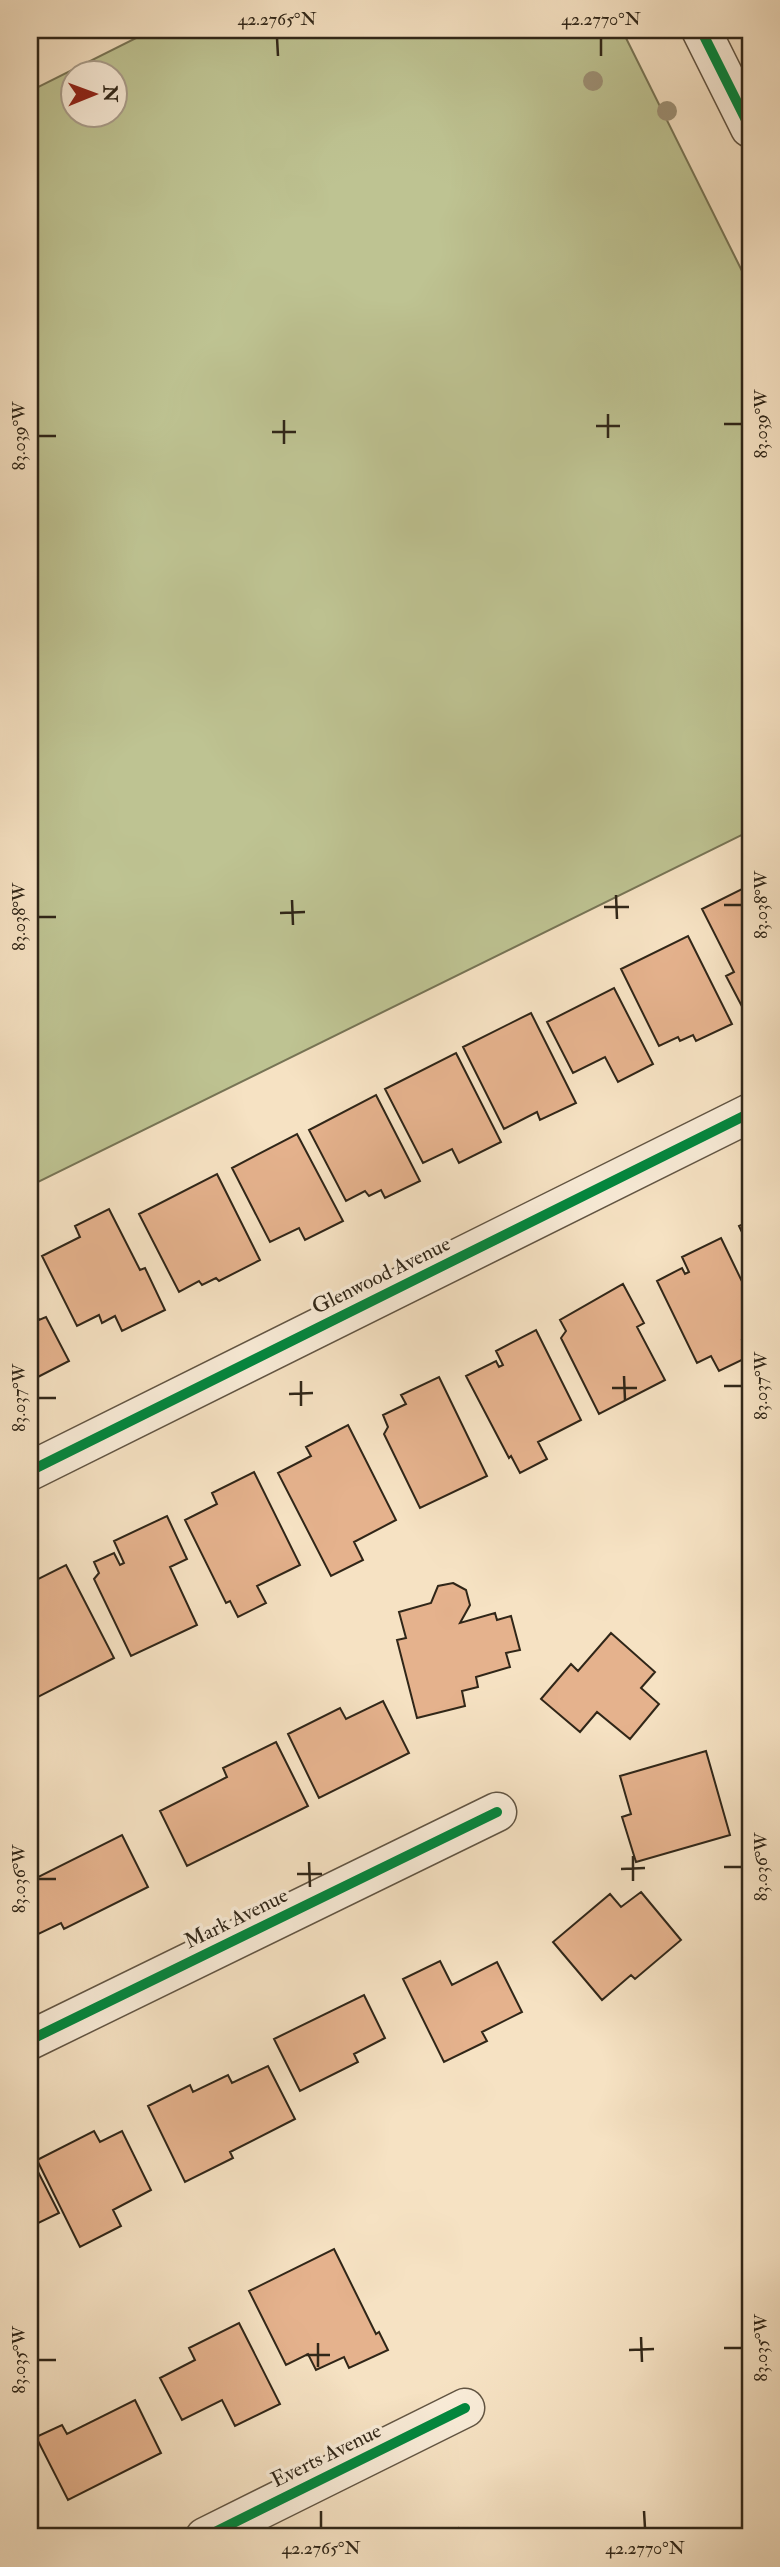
<svg xmlns="http://www.w3.org/2000/svg" width="780" height="2567" font-family="'IM FELL Double Pica',serif">
	<style>
		.green { fill: #bec392; stroke: #777455; stroke-width: 2; fill-rule: evenodd }
		.building { fill: #e5b28d; stroke: #302618; stroke-width: 2 }
		.lines { fill: none; stroke-linecap: round; stroke-linejoin: round }
		.minor-casing { stroke: #625543; stroke-width: 41 }
		.minor { stroke: #f9ecd8; stroke-width: 38 }
		.cycleway-casing { stroke: #f9ecd8; stroke-width: 15 }
		.cycleway { stroke: #00873e; stroke-width: 10 }
		.tree { fill: #9d9075 }
		.ticks { fill: none; stroke: #302618; stroke-width: 2.5 }
		.labels { text-anchor: middle; stroke-width: 7; stroke-linejoin: round; paint-order: stroke }
		.street-label { font-size: 21px; fill: #302618; stroke: #f9ecd8 }
		.neatline { fill: none; stroke: #302618; stroke-width: 2.5 }
		.ticks-label { font-size: 18px; text-anchor: middle; fill: #302618 }
	</style>
	<rect width="100%" height="100%" fill="#f6e2c3"/>
	<filter id="stains"><feTurbulence type="fractalNoise" baseFrequency=".00286" numOctaves="4"/><feColorMatrix values="0 0 0 0 .2 0 0 0 0 .09 0 0 0 0 .02 0 0 0 .5 -.17"/></filter>
	<radialGradient id="worn" r=".72"><stop offset=".6" stop-color="#630" stop-opacity="0"/><stop offset="1" stop-color="#630" stop-opacity=".3"/></radialGradient>
	<path class="green" d="M152,30H622L750,287V831L30,1186V91ZM74,74H116V116H74Z"/>
	<path class="building" d="M750,885V1015L747,1016L726,976L734,972L702,909Z
		M688,936L732,1024L696,1041L693,1035L680,1041L678,1037L659,1046L621,969Z
		M614,988L653,1064L618,1082L605,1057L573,1073L547,1022Z
		M531,1013L576,1103L540,1120L537,1112L504,1129L463,1047Z
		M456,1053L501,1142L459,1163L452,1149L423,1163L385,1089Z
		M376,1095L420,1181L385,1198L381,1190L369,1196L365,1191L346,1201L309,1130Z
		M297,1134L343,1221L305,1240L299,1228L270,1242L232,1168Z
		M217,1174L260,1260L219,1281L216,1278L202,1285L199,1281L179,1292L139,1214Z
		M109,1209L140,1270L145,1268L165,1310L122,1331L115,1316L102,1323L99,1315L77,1326L42,1256L80,1237L75,1226Z
		M750,1221V1249L739,1226Z
		M721,1238L750,1298V1336L742,1340L750,1356L719,1371L711,1356L697,1363L657,1281L682,1268L685,1274L689,1272L682,1257Z
		M623,1284L644,1323L637,1327L665,1380L599,1414L561,1338L566,1331L560,1320Z
		M30,1301L39,1320L46,1317L69,1361L30,1381Z
		M536,1330L581,1420L538,1442L547,1459L520,1473L511,1456L509,1458L466,1376L496,1361L499,1367L503,1365L496,1351Z
		M439,1377L487,1476L420,1508L384,1434L388,1427L383,1415L406,1404L401,1395Z
		M348,1425L396,1520L354,1542L363,1560L331,1576L278,1473L311,1456L306,1447Z
		M254,1472L300,1565L257,1586L266,1603L238,1617L230,1601L226,1603L185,1520L217,1504L212,1493Z
		M167,1516L187,1559L170,1567L197,1625L131,1656L94,1579L99,1573L94,1562L114,1553L120,1565L124,1563L114,1541Z
		M66,1565L114,1658L36,1698L30,1685V1601L33,1599L30,1593V1583Z
		M453,1583L466,1590L470,1605L460,1623L495,1613L497,1620L511,1616L520,1650L506,1653L510,1667L476,1677L478,1687L462,1691L465,1706L417,1718L397,1640L406,1638L399,1612L431,1603L438,1586Z
		M611,1633L655,1672L641,1688L659,1704L630,1739L597,1712L580,1732L541,1699L571,1664L578,1671Z
		M383,1701L409,1753L319,1798L288,1734L340,1708L346,1719Z
		M276,1742L308,1806L187,1866L160,1811L227,1777L223,1768Z
		M706,1751L730,1835L636,1862L622,1817L631,1814L620,1776Z
		M122,1835L148,1887L64,1929L61,1923L30,1938V1881Z
		M641,1892L681,1940L635,1979L631,1975L602,2000L553,1942L610,1894L621,1907Z
		M440,1961L452,1985L497,1962L522,2012L482,2032L487,2041L444,2062L403,1979Z
		M364,1995L385,2038L354,2054L358,2062L300,2091L274,2039Z
		M268,2066L295,2119L230,2152L233,2158L185,2182L148,2106L190,2085L193,2092L228,2075L232,2083Z
		M94,2131L100,2142L122,2131L151,2190L113,2210L121,2226L80,2247L37,2160Z
		M30,2156L59,2213L30,2227Z
		M334,2249L376,2334L379,2332L388,2350L349,2368L344,2357L316,2370L308,2354L286,2365L249,2291Z
		M239,2323L280,2404L235,2426L222,2400L182,2420L160,2378L195,2360L189,2348Z
		M135,2400L161,2453L68,2500L36,2437L62,2425L67,2434Z
		M458,2528L463,2537H439Z"/>
	<g class="lines">
		<defs>
			<path id="minor" d="M701,30L750,128
				M30,1471L750,1113
				M30,2040L497,1812
				M205,2537L465,2408"/>
		</defs>
		<use href="#minor" class="minor-casing"/>
		<use href="#minor" class="minor"/>
		<defs>
			<path id="cycleway" d="M701,30L750,128
				M30,1471L750,1113
				M30,2040L497,1812
				M205,2537L465,2408"/>
		</defs>
		<use href="#cycleway" class="cycleway-casing"/>
		<use href="#cycleway" class="cycleway"/>
	</g>
	<g class="tree">
		<circle cx="593" cy="81" r="10"/>
		<circle cx="667" cy="111" r="10"/>
	</g>
	<path class="ticks" d="M277,38L278,56M601,38V56M608,414V438M284,420V444M724,424H742M596,426H620M272,432H296M38,436H56M616,895L617,919M292,900L293,925M724,905H742M604,907H629M280,913L305,912M38,917H56M624,1376L625,1400M301,1381V1406M724,1386H742M612,1388H637M289,1394L313,1393M38,1398H56M633,1856V1881M309,1862L310,1887M724,1867H742M621,1869L645,1868M297,1874H322M38,1879H56M641,2337L642,2362M318,2343V2367M724,2348H742M629,2350L654,2349M306,2355H330M38,2360H56M321,2511V2528M644,2511L645,2528"/>
	<g class="labels">
		<g class="street-label">
			<text transform="translate(381 1275) rotate(-26)" y="7">Glenwood Avenue</text>
			<text transform="translate(236 1918) rotate(-26)" y="7">Mark Avenue</text>
			<text transform="translate(326 2455) rotate(-26)" y="7">Everts Avenue</text>
		</g>
	</g>
	<rect width="780" height="2567" fill="none" stroke="#f6e2c3" stroke-width="77"/>
	<g transform="translate(94 94) rotate(89)"><circle r="33" fill="#f9ecd8" stroke="#a99d8b" stroke-width="2"/>
	<path d="M0-5L12 26L0 18L-12 26Z" fill="#8f2418"/>
	<text y="-10" font-size="19" font-weight="bold" text-anchor="middle" fill="#302618">N</text>
	</g>
	<rect x="38" y="38" width="704" height="2490" class="neatline"/>
	<g class="ticks-label">
		<text x="277" y="25">42.2765°N</text>
		<text x="601" y="25">42.2770°N</text>
		<text transform="translate(761 424) rotate(-90)" y="6">83.039°W</text>
		<text transform="translate(19 436) rotate(-90)" y="6">83.039°W</text>
		<text transform="translate(761 905) rotate(-90)" y="6">83.038°W</text>
		<text transform="translate(19 917) rotate(-90)" y="6">83.038°W</text>
		<text transform="translate(761 1386) rotate(-90)" y="6">83.037°W</text>
		<text transform="translate(19 1398) rotate(-90)" y="6">83.037°W</text>
		<text transform="translate(761 1867) rotate(-90)" y="6">83.036°W</text>
		<text transform="translate(19 1879) rotate(-90)" y="6">83.036°W</text>
		<text transform="translate(761 2348) rotate(-90)" y="6">83.035°W</text>
		<text transform="translate(19 2360) rotate(-90)" y="6">83.035°W</text>
		<text x="321" y="2554">42.2765°N</text>
		<text x="645" y="2554">42.2770°N</text>
	</g>
	<rect width="100%" height="100%" filter="url(#stains)"/>
	<rect width="100%" height="100%" fill="url(#worn)"/>
</svg>
